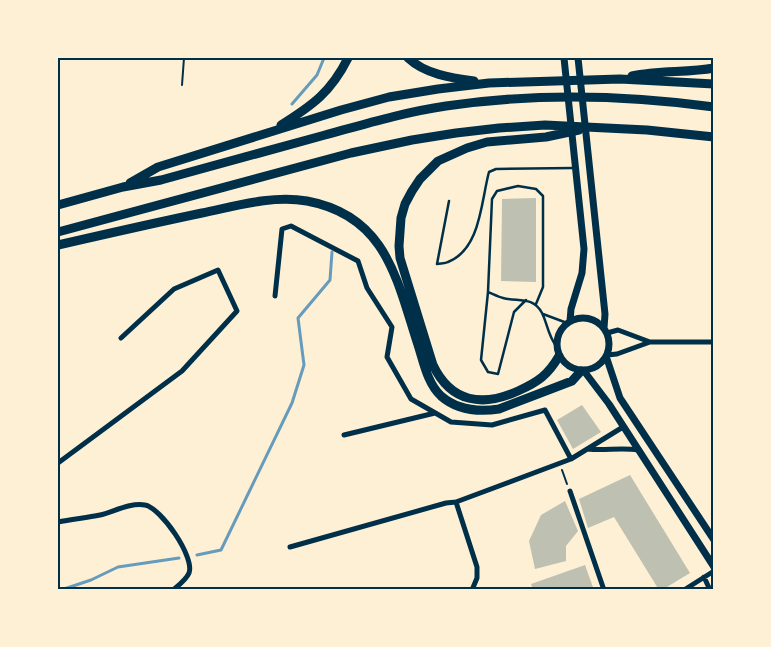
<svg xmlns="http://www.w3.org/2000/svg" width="771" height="647" font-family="'Asap Condensed',sans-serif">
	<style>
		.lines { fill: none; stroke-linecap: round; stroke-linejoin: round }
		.stream { stroke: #669bbc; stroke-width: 3 }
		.building { fill: #bec0b2 }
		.path { stroke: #003049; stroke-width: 2 }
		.service { stroke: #003049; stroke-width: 2.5 }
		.minor { stroke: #003049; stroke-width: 5 }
		.secondary { stroke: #003049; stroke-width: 7 }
		.motorway { stroke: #003049; stroke-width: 9 }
		.neatline { fill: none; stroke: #003049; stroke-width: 2 }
	</style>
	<rect width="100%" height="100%" fill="#fdf0d5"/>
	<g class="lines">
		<path class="stream" d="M292,104L317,75L324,58
			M197,555L221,550L292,403L304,365L298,318L330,280L332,252
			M61,590L91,580L118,567L179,558"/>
	</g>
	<path class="building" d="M536,198V282L501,281L502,199Z
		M582,405L601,432L573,449L557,420Z
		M630,475L690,573L662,590H659L614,517L588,528L579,499Z
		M565,501L578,531L566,546V561L535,569L529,541L541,515Z
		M585,565L594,590H533L531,584Z"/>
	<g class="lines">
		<path class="path" d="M182,85L184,58
			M562,470L567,484"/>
		<path class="service" d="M449,201L437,264C440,263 445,264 448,262C481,249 481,201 489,172L496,169L574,168
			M488,292C493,294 498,297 503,298C518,302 533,296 542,313C548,325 547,333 556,346
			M526,300L514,312L498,374L488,372L481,360L488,292L492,199L497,191L518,186L536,189L543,196V287L536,304
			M543,314L567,323"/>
		<path class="minor" d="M275,296L282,229L291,226L358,261L367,288L392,327L387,357L411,399L451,422L492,425L545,410L571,459
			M607,333L618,330L650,342
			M607,355L617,354L650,342H714
			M344,435L435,413
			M588,449C605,451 621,447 638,450
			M58,463L182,371L237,311L218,270L174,289L121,338
			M570,491L604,590
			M456,502L477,567V578L472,590
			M58,522C71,519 86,518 100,515C113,512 131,502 145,505C161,508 195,557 189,573C186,580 179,585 173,590
			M290,547L446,503L456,502L571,459L623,427
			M704,577L710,590
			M684,590L714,571"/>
		<path class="secondary" d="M564,58L584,249L582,273L571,309L570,321
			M578,58L605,314L604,328
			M557 344a26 26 0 1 1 52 0a26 26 0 1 1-52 0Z
			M606,356L620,398L714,540
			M584,371L609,404L714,567"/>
		<path class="motorway" d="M408,58C425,74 451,78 474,81
			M632,76C659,70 687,73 714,68
			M281,125C313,105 331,92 348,58
			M130,183L158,167L341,110L389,97L438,89L489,83L620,79L714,84
			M58,205L123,187L161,180C215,165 270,150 325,135C365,124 405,112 446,106C534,93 625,95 714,107
			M58,232L351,153L412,140L456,133L499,128L545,125L647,130L714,137
			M58,245C106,234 154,223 202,213C236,206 272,195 307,201C388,216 397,282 419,348C424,364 428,384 441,396C457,410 479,412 499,409L572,381L581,371
			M559,356C548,375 538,382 518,391C483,407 451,403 433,365L400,258L399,246L401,218L405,204L412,191L420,179L438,161L467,148L487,142L546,137L579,130"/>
	</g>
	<rect width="771" height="647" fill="none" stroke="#fdf0d5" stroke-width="118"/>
	<rect x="59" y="59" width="653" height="529" class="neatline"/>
</svg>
